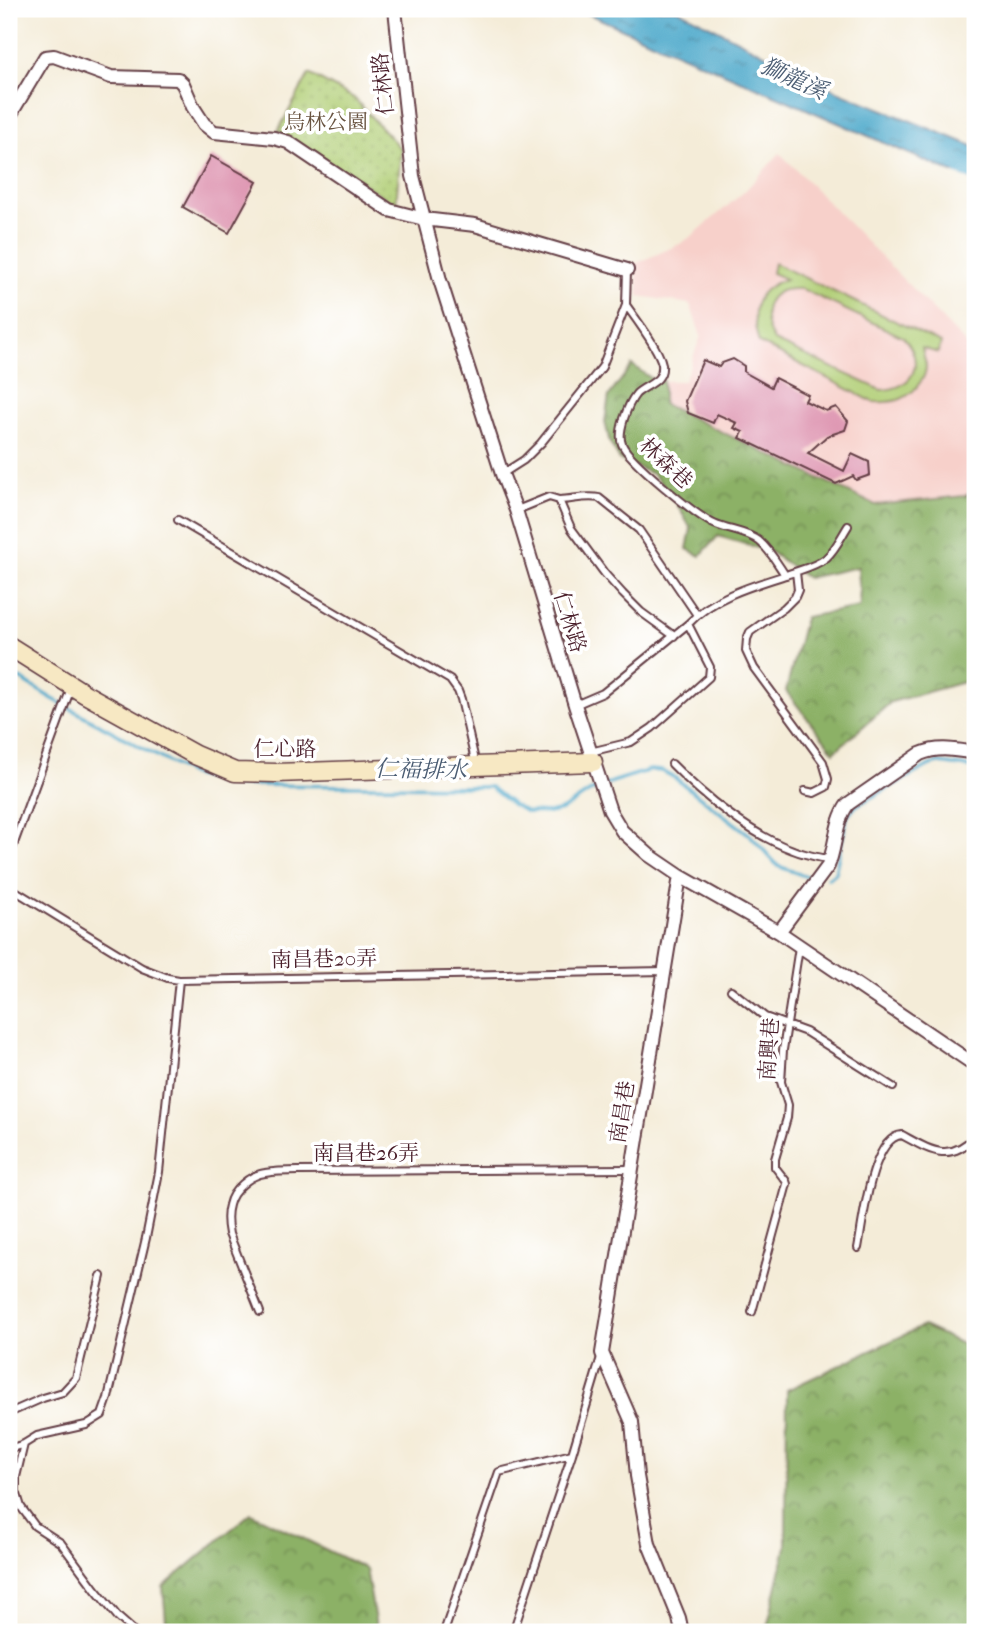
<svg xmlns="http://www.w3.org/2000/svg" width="984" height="1641" font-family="'IM FELL French Canon','Noto Serif TC',serif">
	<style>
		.built { fill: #f7d0ca }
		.green { fill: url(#green-dots); stroke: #7d7650; stroke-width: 2 }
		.forest { fill: url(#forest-crowns); stroke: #6b6848; stroke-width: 2 }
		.pitch { fill: #b0ce75; stroke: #7d7650; stroke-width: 2; fill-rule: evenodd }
		.water { fill: url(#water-ripples); stroke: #4b647a; stroke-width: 2 }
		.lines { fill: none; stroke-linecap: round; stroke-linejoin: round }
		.stream { stroke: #4ca8ca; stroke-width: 3.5 }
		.building { fill: #df98b3 }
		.lane-casing { stroke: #643e45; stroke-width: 10 }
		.street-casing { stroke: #643e45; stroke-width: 16 }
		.secondary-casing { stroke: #643e45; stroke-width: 21 }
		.lane { stroke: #fff; stroke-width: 6 }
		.street { stroke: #fff; stroke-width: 12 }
		.secondary { stroke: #f7e8c3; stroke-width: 18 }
		.labels { text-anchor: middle; stroke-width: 7; stroke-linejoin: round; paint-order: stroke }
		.street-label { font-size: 21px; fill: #4a1f2b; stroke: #fff }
		.park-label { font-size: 21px; fill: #695441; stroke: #fff }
		.water-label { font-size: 23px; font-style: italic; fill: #4b5d73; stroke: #fff }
	</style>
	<defs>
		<pattern id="green-dots" width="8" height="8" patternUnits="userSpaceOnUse" patternTransform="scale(1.75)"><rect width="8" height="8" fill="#b0ce75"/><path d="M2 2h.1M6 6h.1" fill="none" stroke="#99b065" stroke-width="1.8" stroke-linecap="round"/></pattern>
		<pattern id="forest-crowns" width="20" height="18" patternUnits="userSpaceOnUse" patternTransform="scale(1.75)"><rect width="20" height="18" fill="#8cb166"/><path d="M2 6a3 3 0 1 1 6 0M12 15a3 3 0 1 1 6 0" fill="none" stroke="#748f54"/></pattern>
		<pattern id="water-ripples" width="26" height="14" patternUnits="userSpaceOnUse" patternTransform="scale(1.75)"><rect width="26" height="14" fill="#4ca8ca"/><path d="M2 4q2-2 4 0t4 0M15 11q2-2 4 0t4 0" fill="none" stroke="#4188a4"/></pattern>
	</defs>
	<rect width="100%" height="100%" fill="#fff"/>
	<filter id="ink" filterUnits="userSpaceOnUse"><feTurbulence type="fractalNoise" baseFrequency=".0143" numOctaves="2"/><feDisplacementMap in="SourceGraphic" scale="14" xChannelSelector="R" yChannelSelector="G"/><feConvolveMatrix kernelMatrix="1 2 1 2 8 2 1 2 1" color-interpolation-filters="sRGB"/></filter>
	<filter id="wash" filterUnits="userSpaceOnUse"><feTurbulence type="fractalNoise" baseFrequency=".00686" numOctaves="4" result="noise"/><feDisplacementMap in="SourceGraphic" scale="28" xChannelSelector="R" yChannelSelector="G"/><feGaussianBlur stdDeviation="1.57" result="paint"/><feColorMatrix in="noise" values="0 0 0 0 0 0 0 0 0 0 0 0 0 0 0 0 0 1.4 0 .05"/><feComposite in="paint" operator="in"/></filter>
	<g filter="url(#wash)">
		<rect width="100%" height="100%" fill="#f4ecd8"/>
		<path class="built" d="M780,153L975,353V491L965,496L875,505L663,404V381H684L701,336L690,304L639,296L635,264L680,244L692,236L744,192Z"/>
		<path class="green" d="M309,74L354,98L401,149L396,204L278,131Z"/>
		<path class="forest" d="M632,365L655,381H663V404L875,505L965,496L975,491V679L891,702L834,752L786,691L805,617L860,607L858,567L807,578L769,551L718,536L700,556L687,549L691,529L672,495L653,474L620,460L610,443L605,422L609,396Z
			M923,1326L975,1350V1632H766L786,1547L787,1390Z
			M251,1513L366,1569L377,1632H167L163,1587Z"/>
		<path class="pitch" d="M774,263L941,343L938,353L922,348C923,354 925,359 926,365C926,371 925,376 921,381C909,400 895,403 873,402L759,343C750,312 752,290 786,279L772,273ZM793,289H802L903,337C926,362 914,389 881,390L774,341C764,325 760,300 781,291C785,289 789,290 793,289Z"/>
		<path class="water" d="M577,9H677L837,91L975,147V180L944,169Z"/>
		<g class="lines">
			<path class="stream" d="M957,173L975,179
				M9,672L51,698L192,775L238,785L490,787L513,805L527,812L549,813L562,810L591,791L612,782L650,770L662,771L675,778L750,835L778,866L808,877
				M828,878L835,873L847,817L856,806L930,765L939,763L975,768"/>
		</g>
		<g id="blocks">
			<path class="building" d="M211,156L257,182L229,233L183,207Z
				M733,359L744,366V372L771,387L775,378L808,395L805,401L826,411L836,407L848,421L845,430L827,436L808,453L844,471L852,454L869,462L870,475L856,480L853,476L836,484L740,438L743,432L734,428L737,423L717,414L713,423L688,413L685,401L703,360L719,367L722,363Z"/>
		</g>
	</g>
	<g filter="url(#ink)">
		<use href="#blocks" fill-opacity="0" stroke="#643e45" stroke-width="2"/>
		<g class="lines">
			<defs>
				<path id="lane" d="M626,305C636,319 659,349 662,364C664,383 646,384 636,394C628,404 617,432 622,444C628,460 697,516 714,524C729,531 746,531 759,541C770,550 777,563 785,575
					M502,474L524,460L541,443L602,367L626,305L627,270
					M559,500C572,500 586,495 599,498L639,530L697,615
					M517,510L549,497L559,500L571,528L605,574L623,594L641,612L674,636
					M178,520L450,680L458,691L461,699L476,765
					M796,572L798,590L795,597L784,608L750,632L747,639L746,651L754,668L823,762L828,779L826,787L814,793L805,791
					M575,705L603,693L613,685L688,624C713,597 751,586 786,575C799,570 815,567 826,558C836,549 841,537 848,526
					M590,752L631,742L652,728L709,677L710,667L688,624
					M672,764C703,796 751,835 793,850C805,855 818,857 831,860
					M9,857L71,688
					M9,887L142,968L168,978L179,980L665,971
					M731,990L765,1017L806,1032L893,1087
					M858,1248C863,1223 871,1137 902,1135C930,1150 949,1164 975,1136
					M260,1312L229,1234C227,1224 226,1215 229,1205C232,1190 250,1175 265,1173C276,1171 288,1171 299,1171L632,1169
					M752,1312L787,1184L786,1181L775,1167V1159L787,1118L788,1105L781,1082L783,1050L799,947
					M9,1413L43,1398L63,1392L76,1378L101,1276
					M9,1449L24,1444
					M135,1632L118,1617L95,1589L61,1543L35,1526L21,1507L16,1491V1477L24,1444L37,1436L86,1425L102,1415L108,1398L146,1238L159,1172L179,980
					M444,1632L499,1472L572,1454
					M513,1632L572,1454L601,1357"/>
				<path id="street" d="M395,9L413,176L440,280L502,474L516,510L575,705L610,811L622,831L649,855L680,876L779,932L975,1065
					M9,117L45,57L54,56L111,77L178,79L183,84L193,107L204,124L214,132L274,138L288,142L389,210L424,219L475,225L627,270
					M680,876L602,1353L632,1422L637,1476L649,1544L679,1618L682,1632
					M779,932L828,866C836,847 835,821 848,804L920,754C939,746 955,750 975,753"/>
				<path id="secondary" d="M9,646L85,694L195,755L235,772L276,773L593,762"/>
			</defs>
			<use href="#lane" class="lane-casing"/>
			<use href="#street" class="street-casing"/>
			<use href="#secondary" class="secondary-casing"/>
			<use href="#lane" class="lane"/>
			<use href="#street" class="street"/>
			<use href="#secondary" class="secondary"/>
		</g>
	</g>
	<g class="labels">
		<g class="street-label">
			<text transform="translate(383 84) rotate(-96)" y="7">仁林路</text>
			<text transform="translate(666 463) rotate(43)" y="7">林森巷</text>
			<text transform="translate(570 622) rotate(73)" y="7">仁林路</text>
			<text x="285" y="756">仁心路</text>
			<text transform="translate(324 959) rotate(-1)" y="7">南昌巷20弄</text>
			<text transform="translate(769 1049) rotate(-86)" y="7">南興巷</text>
			<text transform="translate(622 1112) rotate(-81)" y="7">南昌巷</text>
			<text x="366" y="1160">南昌巷26弄</text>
		</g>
		<g class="park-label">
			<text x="326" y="129">烏林公園</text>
		</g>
		<g class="water-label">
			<text transform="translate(794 78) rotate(24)" y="8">獅龍溪</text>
			<text transform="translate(421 769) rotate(1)" y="8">仁福排水</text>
		</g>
	</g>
	<rect width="984" height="1641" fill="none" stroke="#fff" stroke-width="35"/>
</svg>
